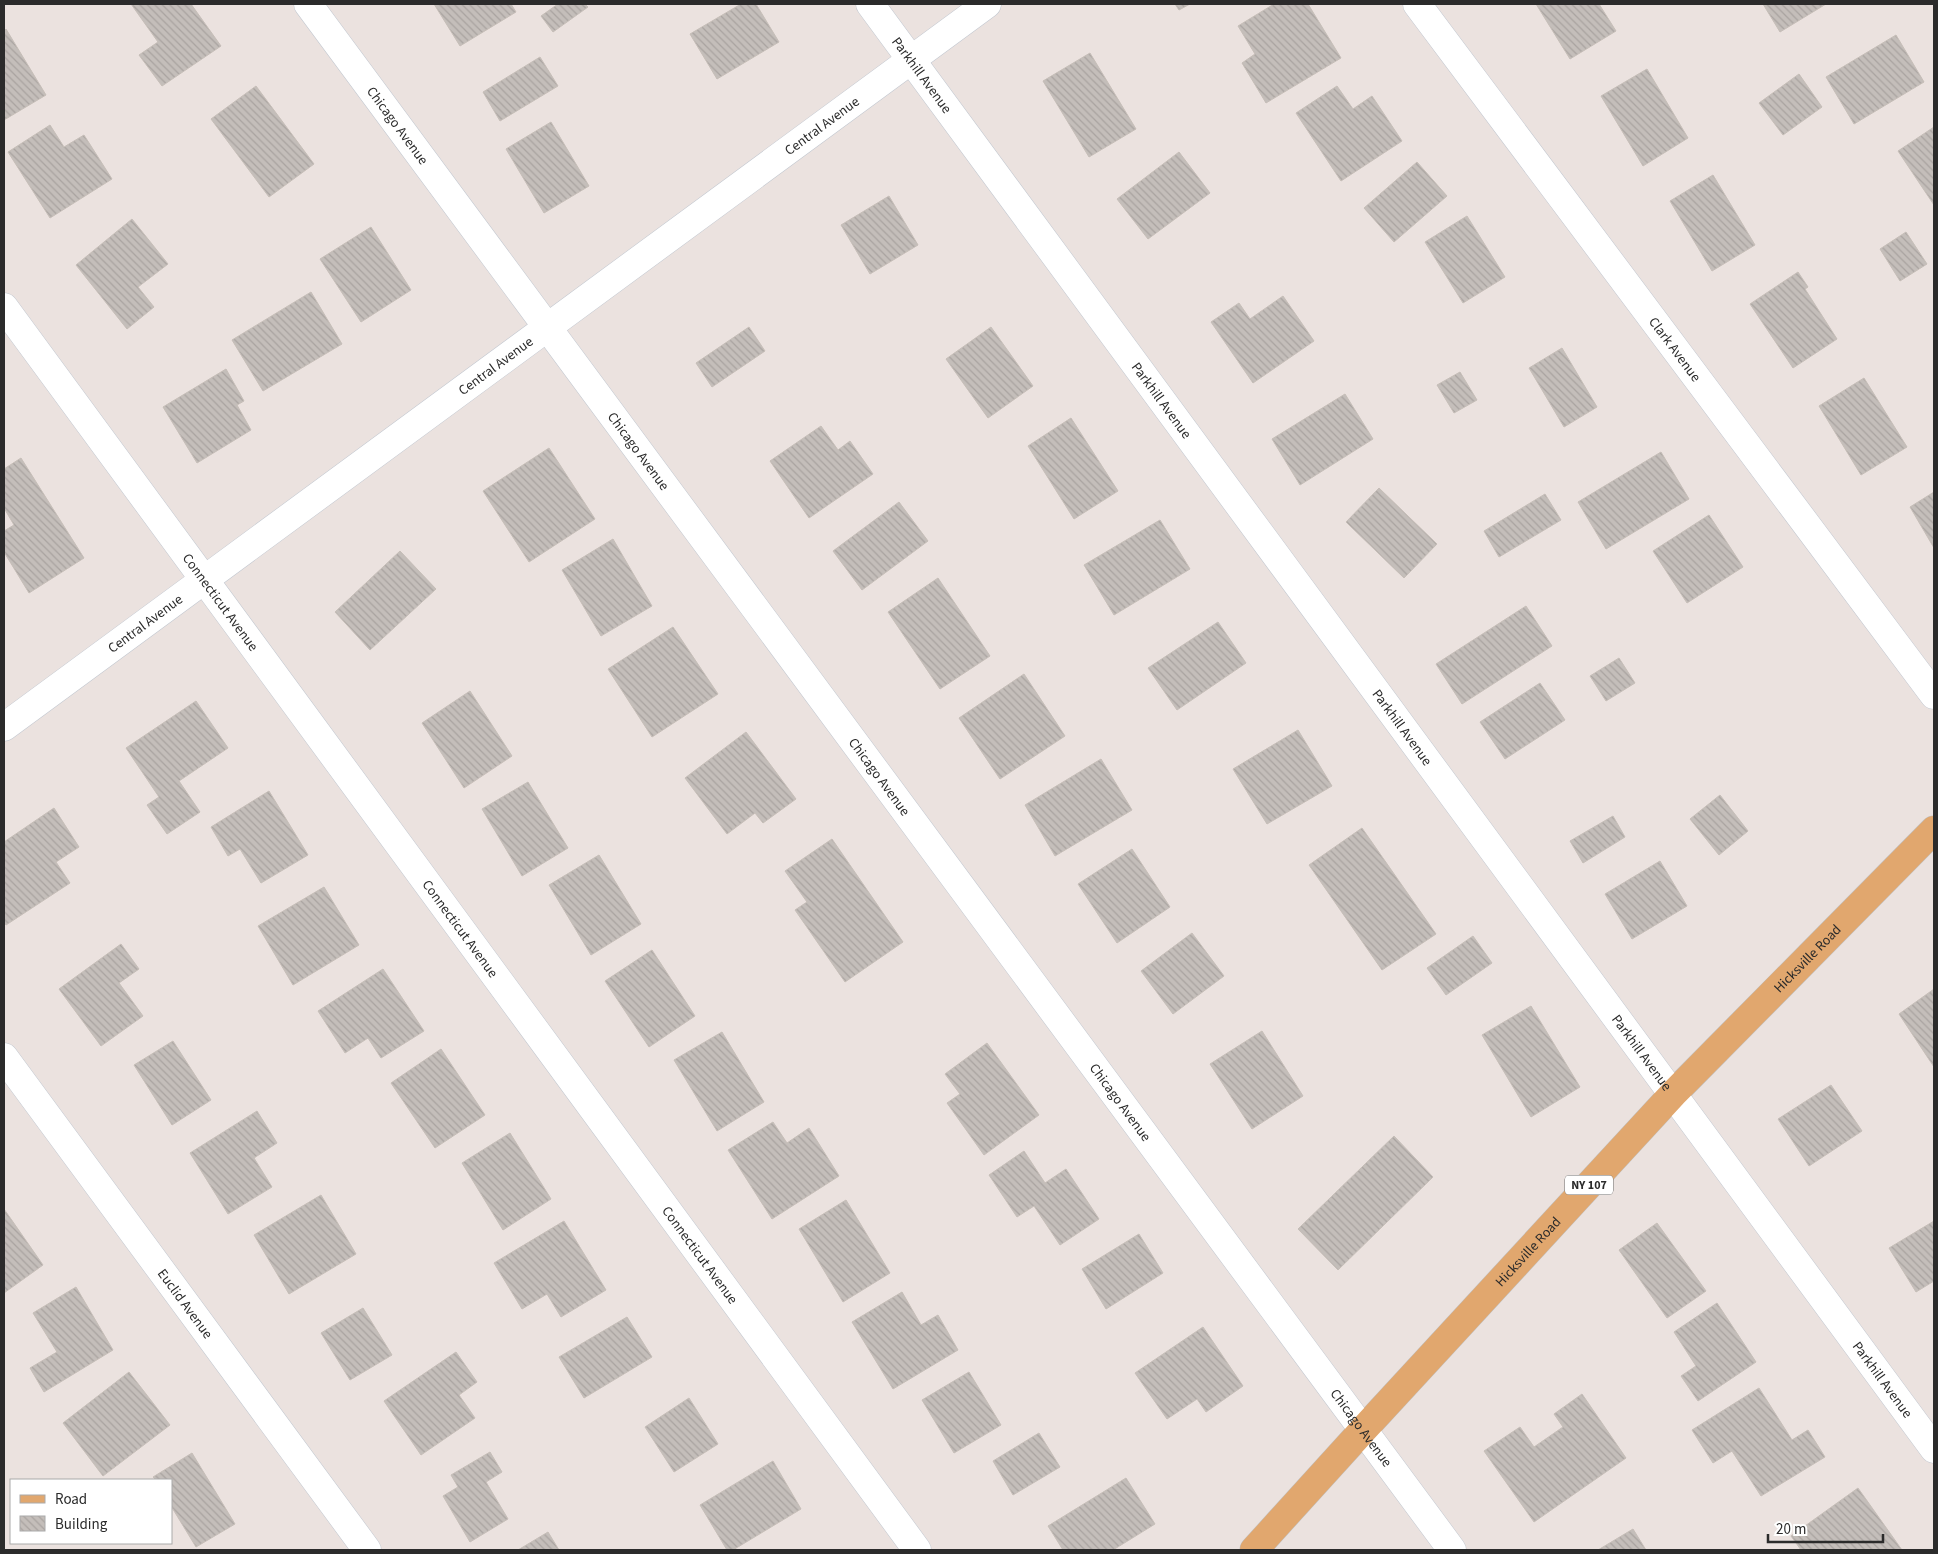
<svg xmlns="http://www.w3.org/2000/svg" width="1938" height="1554" font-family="'Source Sans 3',sans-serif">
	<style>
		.building { fill: url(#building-back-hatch); stroke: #c6beb8 }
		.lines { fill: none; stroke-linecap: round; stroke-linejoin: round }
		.minor-casing { stroke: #c3c8d0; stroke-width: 29 }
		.tertiary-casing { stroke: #c3c8d0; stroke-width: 29 }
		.primary-casing { stroke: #bfbfbf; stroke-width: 29 }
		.minor { stroke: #fff; stroke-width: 28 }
		.tertiary { stroke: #fff; stroke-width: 28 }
		.primary { stroke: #e1a76e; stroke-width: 28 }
		.labels { text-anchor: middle; stroke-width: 4.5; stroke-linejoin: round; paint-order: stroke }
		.shield { fill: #fff; stroke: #6b6b6b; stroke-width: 1 }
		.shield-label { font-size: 12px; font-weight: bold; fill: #2b2b2b }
		.street-label { font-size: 14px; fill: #2b2b2b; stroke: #fff }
	</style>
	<defs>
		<pattern id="building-back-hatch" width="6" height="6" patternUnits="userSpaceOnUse" patternTransform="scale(1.25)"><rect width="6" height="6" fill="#c4beba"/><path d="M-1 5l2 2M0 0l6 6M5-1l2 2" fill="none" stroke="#a9a3a0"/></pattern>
	</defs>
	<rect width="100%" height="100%" fill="#ebe2df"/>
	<path class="building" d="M131,4H191L221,46L162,86L139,55L158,42Z
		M434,4H511L516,12L460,46Z
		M558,4H585L588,7L553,32L541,16Z
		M741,4H756L779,42L717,79L690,34Z
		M1175,4H1190L1179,10Z
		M1274,4H1308L1341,58L1266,103L1242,63L1255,54L1238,26Z
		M1536,4H1599L1616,31L1570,59Z
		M1763,4H1826L1780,32Z
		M6,29L46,95L4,120V31Z
		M1896,35L1924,82L1854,124L1826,77Z
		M1090,53L1136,129L1089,157L1043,81Z
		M540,57L558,86L500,121L483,92Z
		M1647,69L1688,138L1643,166L1601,96Z
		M1799,74L1822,107L1783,135L1759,103Z
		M256,86L314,164L269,197L211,119Z
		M1337,86L1353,109L1372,96L1402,141L1341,181L1296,113Z
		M551,122L589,186L544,213L506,149Z
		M50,125L64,147L84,135L112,179L50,218L8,152Z
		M1934,127V205L1898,151Z
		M1179,152L1210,193L1148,239L1117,199Z
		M1417,162L1447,196L1394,242L1364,208Z
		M1713,175L1755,245L1712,271L1670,201Z
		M889,196L918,245L870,274L841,225Z
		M1467,216L1505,277L1463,303L1425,242Z
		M132,219L168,264L138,287L154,307L127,329L76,265Z
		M371,227L411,290L361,322L320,259Z
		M1906,232L1927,264L1900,281L1880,249Z
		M1798,272L1808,287L1805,289L1837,339L1793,368L1750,304Z
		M311,292L342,344L263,391L232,340Z
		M1283,296L1314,341L1253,383L1211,322L1239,303L1250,319Z
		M749,327L765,351L712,387L696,363Z
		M991,327L1033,386L988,418L946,359Z
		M1562,348L1597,407L1564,427L1529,368Z
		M226,369L244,401L237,405L251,430L197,463L163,407Z
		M1460,372L1477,400L1454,413L1437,385Z
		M1864,378L1907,447L1861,475L1819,406Z
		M1345,394L1373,439L1300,485L1272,439Z
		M1071,418L1118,491L1074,519L1028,446Z
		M821,426L838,450L850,441L873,474L809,518L770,461Z
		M549,448L595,519L529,562L483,491Z
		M1661,452L1689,499L1606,549L1578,502Z
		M21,458L84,558L29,593L4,552V531L14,525L4,508V469Z
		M1379,488L1437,544L1404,578L1346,522Z
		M1934,492V548L1910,507Z
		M1545,494L1561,520L1499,557L1484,531Z
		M899,502L928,541L862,590L833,551Z
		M1709,515L1743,567L1687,603L1653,551Z
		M1160,520L1190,569L1114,615L1084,565Z
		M613,539L652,606L601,636L562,570Z
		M400,551L436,589L370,650L335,612Z
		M938,578L990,656L940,689L888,612Z
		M1526,606L1552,646L1462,704L1436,664Z
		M1218,622L1246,663L1177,710L1148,668Z
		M673,627L718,694L652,737L608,669Z
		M1619,658L1635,683L1606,701L1590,676Z
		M1024,674L1065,736L1000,779L959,718Z
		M1540,683L1565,720L1505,759L1480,722Z
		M470,691L512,756L464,788L422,723Z
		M196,701L228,748L179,781L200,812L167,834L147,805L159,797L126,748Z
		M1298,730L1332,786L1267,824L1233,769Z
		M746,732L796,799L763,823L755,813L727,834L685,778Z
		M1101,759L1132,810L1055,856L1025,805Z
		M528,782L568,848L522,876L482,809Z
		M269,791L308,855L261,883L240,849L228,856L211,827Z
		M1720,795L1748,831L1719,855L1690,819Z
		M54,808L79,847L56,862L70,883L6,925L4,922V842Z
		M1613,816L1625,837L1583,863L1570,841Z
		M1362,828L1436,934L1382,970L1309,865Z
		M832,839L903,942L845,982L795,910L807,902L785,871Z
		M1132,849L1170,907L1117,943L1078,884Z
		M599,855L641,924L591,955L549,885Z
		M1660,861L1687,906L1632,939L1605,894Z
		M324,887L359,945L293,985L258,926Z
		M1192,933L1224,976L1173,1014L1141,971Z
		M1473,936L1492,963L1446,995L1427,968Z
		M121,944L139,969L119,983L143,1016L101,1046L59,989Z
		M652,950L695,1016L649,1047L605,981Z
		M383,969L424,1031L381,1058L368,1038L345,1053L318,1011Z
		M1934,989V1067L1899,1014Z
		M1531,1006L1580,1087L1531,1117L1482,1035Z
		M1262,1031L1303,1096L1252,1129L1210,1064Z
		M722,1032L764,1102L717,1131L674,1060Z
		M173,1041L211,1100L172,1125L134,1065Z
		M987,1043L1039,1115L984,1155L947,1103L960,1094L945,1074Z
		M441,1049L485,1115L435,1148L391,1083Z
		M1831,1085L1862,1131L1809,1166L1778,1119Z
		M257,1111L277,1143L254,1158L272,1187L228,1214L190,1153Z
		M773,1122L787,1143L809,1128L839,1176L772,1219L728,1150Z
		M510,1133L551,1199L503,1230L462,1163Z
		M1394,1136L1433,1177L1338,1270L1298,1229Z
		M1024,1151L1045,1183L1066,1169L1099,1219L1060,1245L1034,1206L1017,1217L989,1175Z
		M321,1195L356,1254L289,1294L254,1235Z
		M846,1200L890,1273L843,1302L799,1229Z
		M4,1209L43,1265L4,1293Z
		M564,1221L606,1290L561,1317L547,1294L522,1309L494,1263Z
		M1934,1221V1281L1916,1292L1889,1248Z
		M1657,1223L1706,1291L1667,1318L1619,1250Z
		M1139,1234L1163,1273L1106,1309L1082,1269Z
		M76,1287L113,1350L44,1392L30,1368L57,1352L33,1313Z
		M902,1292L921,1325L938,1315L958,1350L893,1389L852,1322Z
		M1717,1303L1756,1362L1698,1401L1681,1376L1696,1366L1674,1332Z
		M363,1308L392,1355L350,1380L321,1333Z
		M627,1317L652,1357L584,1398L559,1357Z
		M1203,1327L1243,1386L1206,1412L1197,1399L1167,1419L1135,1373Z
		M456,1352L477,1382L459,1395L475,1418L421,1455L384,1401Z
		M129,1372L170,1425L103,1476L63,1423Z
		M969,1372L1001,1425L954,1453L922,1400Z
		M1759,1388L1792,1440L1808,1430L1825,1457L1761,1496L1732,1451L1713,1463L1692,1430Z
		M1582,1394L1626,1458L1534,1522L1484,1451L1520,1427L1534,1447L1563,1427L1554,1414Z
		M689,1398L718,1444L674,1472L645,1427Z
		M1039,1433L1060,1467L1013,1495L993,1461Z
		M490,1452L502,1472L486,1482L508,1519L470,1542L443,1496L458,1487L451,1475Z
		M192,1453L235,1524L196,1547L171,1506V1480H156L153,1477Z
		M773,1461L801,1509L733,1550H727L700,1505Z
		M1126,1478L1155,1524L1113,1550H1063L1048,1526Z
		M1858,1488L1902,1550H1801L1791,1536Z
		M1633,1529L1646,1550H1598Z
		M548,1532L559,1550H518Z"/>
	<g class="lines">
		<defs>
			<g id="minor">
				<path id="s1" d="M308,4L1452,1550"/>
				<path id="s2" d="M870,4L1934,1449"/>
				<path id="s3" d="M4,307L917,1550"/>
				<path id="s4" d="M4,727L987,4"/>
				<path id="s5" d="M4,1057L367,1550"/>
			</g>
			<g id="tertiary">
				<path id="s6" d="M1417,4L1934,695"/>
			</g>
			<g id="primary">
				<path id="s7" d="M1254,1550L1363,1430L1673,1094L1934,830"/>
			</g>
		</defs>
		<use href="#minor" class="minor-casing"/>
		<use href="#tertiary" class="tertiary-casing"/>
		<use href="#primary" class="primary-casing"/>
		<use href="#minor" class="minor"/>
		<use href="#tertiary" class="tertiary"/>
		<use href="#primary" class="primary"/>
	</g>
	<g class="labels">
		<rect class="shield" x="1565" y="1175.5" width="48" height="19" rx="4"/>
		<g class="shield-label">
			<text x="1589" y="1189">NY 107</text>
		</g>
		<g class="street-label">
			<text dy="5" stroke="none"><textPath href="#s2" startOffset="88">Parkhill Avenue</textPath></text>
			<text dy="5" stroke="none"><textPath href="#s4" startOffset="1015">Central Avenue</textPath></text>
			<text dy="5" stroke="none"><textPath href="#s1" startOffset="151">Chicago Avenue</textPath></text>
			<text dy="5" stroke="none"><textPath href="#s6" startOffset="431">Clark Avenue</textPath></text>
			<text dy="5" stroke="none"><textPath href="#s4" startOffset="610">Central Avenue</textPath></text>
			<text dy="5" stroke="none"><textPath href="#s2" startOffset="492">Parkhill Avenue</textPath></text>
			<text dy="5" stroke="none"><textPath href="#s1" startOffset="556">Chicago Avenue</textPath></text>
			<text dy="5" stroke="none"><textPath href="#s3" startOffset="366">Connecticut Avenue</textPath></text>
			<text dy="5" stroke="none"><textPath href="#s4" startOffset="175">Central Avenue</textPath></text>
			<text dy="5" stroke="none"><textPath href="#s2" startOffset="898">Parkhill Avenue</textPath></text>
			<text dy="5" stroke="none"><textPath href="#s1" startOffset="961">Chicago Avenue</textPath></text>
			<text dy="5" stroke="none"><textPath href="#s3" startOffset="771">Connecticut Avenue</textPath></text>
			<text dy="5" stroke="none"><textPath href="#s7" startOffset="810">Hicksville Road</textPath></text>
			<text dy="5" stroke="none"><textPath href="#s2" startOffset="1302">Parkhill Avenue</textPath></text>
			<text dy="5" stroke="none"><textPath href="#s1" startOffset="1366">Chicago Avenue</textPath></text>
			<text dy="5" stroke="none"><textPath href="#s7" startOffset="405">Hicksville Road</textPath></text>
			<text dy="5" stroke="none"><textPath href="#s3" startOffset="1176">Connecticut Avenue</textPath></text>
			<text dy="5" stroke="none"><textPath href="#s5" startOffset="306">Euclid Avenue</textPath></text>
			<text dy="5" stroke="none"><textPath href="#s2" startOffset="1708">Parkhill Avenue</textPath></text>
			<text dy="5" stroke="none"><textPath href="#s1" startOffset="1771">Chicago Avenue</textPath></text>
		</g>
	</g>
	<rect width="1938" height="1554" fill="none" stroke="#2b2b2b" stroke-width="10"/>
	<rect x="10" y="1479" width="162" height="65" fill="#ffffff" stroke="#aaaaaa"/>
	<rect x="20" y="1495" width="25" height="8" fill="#e1a76e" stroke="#aaaaaa"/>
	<text x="55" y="1504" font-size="15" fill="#2b2b2b">Road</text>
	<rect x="20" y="1516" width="25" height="15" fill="url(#building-back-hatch)" stroke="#aaaaaa"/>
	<text x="55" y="1529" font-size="15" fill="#2b2b2b">Building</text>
	<path d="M1768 1534v8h115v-8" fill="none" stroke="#2b2b2b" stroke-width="2.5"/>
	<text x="1776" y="1534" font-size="15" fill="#2b2b2b" stroke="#ffffff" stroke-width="4" paint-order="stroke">20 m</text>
</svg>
